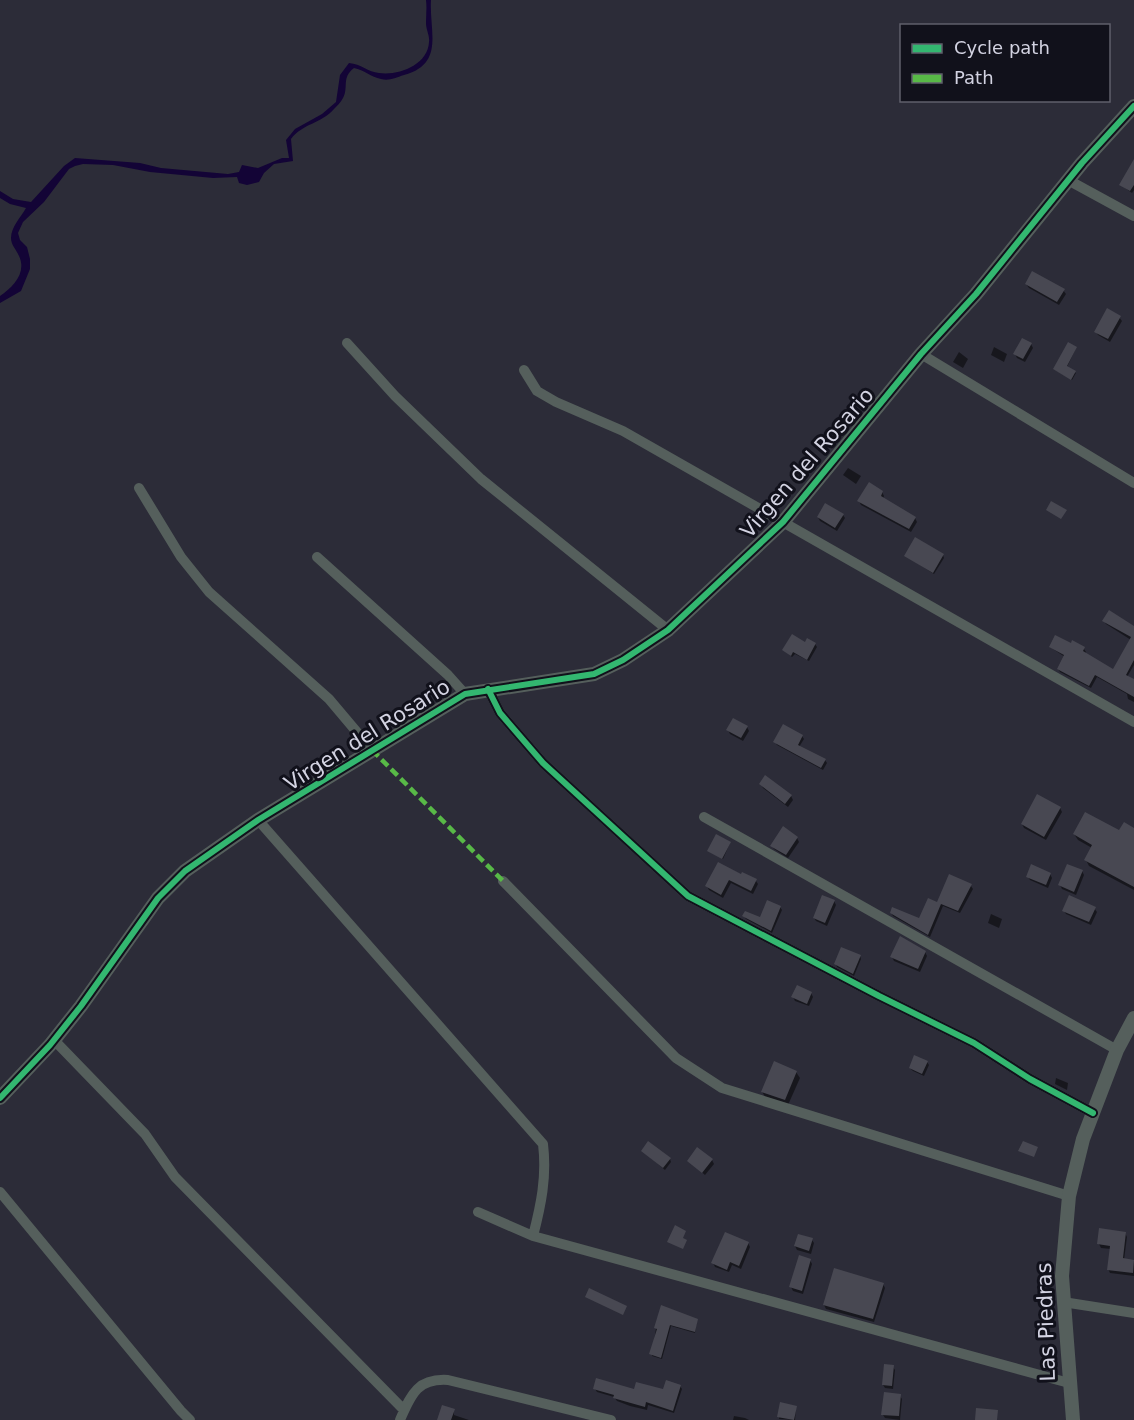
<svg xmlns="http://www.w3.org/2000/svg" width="1134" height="1420" font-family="'DejaVu Sans',sans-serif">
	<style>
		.water { fill: #130436 }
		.shadow { fill: #0007 }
		.building { fill: #484852 }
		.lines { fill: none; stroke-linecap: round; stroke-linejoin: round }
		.minor { stroke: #555f5c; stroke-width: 10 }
		.tertiary { stroke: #555f5c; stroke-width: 14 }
		.quiet { stroke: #58b947; stroke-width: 4.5; stroke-dasharray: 9 4.5; stroke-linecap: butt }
		.cycleway-casing { stroke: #11111b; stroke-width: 10 }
		.cycleway { stroke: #33b770; stroke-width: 6 }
		.labels { text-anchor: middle; stroke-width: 6; stroke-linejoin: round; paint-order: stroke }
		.street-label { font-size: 21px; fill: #d3d3e2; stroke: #11111b }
	</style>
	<rect width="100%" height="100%" fill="#2c2c38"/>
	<path class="water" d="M426,0H431C429,31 445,64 404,75C395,78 389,81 381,79C371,77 364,70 354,68C341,78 349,87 343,98C341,102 337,106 334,109C322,123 302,124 291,139L293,161L274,164L264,173L259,182L247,185L239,183L237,177L213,178L150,172L113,165L83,164L75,166L69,169L44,202L23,222L18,233L20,240L27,247L30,259V269L21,291L0,303V296C13,287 27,273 19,256C16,249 11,245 11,238C11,227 21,217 26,208L10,204L0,198V191L13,199L31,202L64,166L75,158L140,163L161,168L228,174L239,172L242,165L258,168L282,158H289L286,140L295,129L322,114L336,102L340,75L349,63C361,64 368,72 379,73C398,76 428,65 429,42C430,36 426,30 426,23C426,15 427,8 426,0Z"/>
	<path class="shadow" d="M1134,169V190L1132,193L1121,185Z
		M1026,284L1063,290L1066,294L1059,305L1029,288Z
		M1119,317L1122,321L1110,342L1098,335L1096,332Z
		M1031,344L1033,348L1025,362L1017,358L1015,354Z
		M994,347L1007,354L1004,362L991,355Z
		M1076,348L1067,367L1076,373L1072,380L1054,369Z
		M959,352L968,359L963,368L953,362Z
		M848,468L861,476L856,484L843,475Z
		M882,492L884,496L883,499L915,518L917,522L911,532L861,505L859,501Z
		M843,515L845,518L837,531L820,521L818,517Z
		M943,555L944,558L934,574L906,556Z
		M1104,621L1134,627V665L1127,677L1134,681V702L1128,699L1127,694L1097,677L1091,688L1060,672L1058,669L1065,657L1050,647L1071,645L1073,642L1084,649L1086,652L1085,654L1114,671L1131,640L1106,624Z
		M805,644H815L817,647L809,661L795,654L792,657L784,650Z
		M747,727L749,731L743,741L730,734L728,730Z
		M802,736L804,739L799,747L825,760L827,763L823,770L777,745L775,742Z
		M766,778L791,796L793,800L788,807L763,788L761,784Z
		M1060,808L1062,812L1046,840L1024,828L1022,824Z
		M1134,830V890L1089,866L1086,860L1092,848L1078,840L1074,834L1120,833Z
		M797,838L799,842L788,858L774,849L772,846Z
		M730,843L723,859L709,851Z
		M718,864L756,881L758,884L753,894L731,883L723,898L709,890L707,886Z
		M1082,871L1084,875L1076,895L1062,889L1060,885Z
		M1050,874L1052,878L1048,888L1030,880L1028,877Z
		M971,886L973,889L960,913L943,906L930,937L893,916L891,913L920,920L938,904Z
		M834,901L836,905L827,926L816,921L814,918Z
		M780,907L782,910L772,933L746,919L744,916L760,919Z
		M1094,908L1097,912L1091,925L1066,914L1064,911Z
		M991,914L1002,919L999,928L988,923Z
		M925,952L927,956L920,972L894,961L892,957Z
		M860,956L861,959L854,976L837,967L836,964Z
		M811,993L813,997L809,1006L795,1001L793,997Z
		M927,1062L929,1065L924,1076L913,1071L910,1068Z
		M796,1072L800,1078L788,1105L766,1098L762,1092Z
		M1056,1078L1068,1083L1067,1090L1055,1084Z
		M643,1151L670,1159L671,1162L665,1170Z
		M712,1160L714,1164L705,1175L689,1161Z
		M1125,1233L1127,1237L1124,1260L1134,1261V1276L1110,1273L1108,1269L1111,1249L1101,1248L1099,1244Z
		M812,1240L814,1243L811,1254L797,1250L795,1246Z
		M748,1243L750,1247L741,1269L732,1265L729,1272L715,1267L713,1263Z
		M810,1260L812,1264L803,1294L793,1291L791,1287Z
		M883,1284L885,1288L874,1322L826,1309L824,1305Z
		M697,1320L695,1333L671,1326L662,1359L652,1356L656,1328Z
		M893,1367L895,1370L893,1389L885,1388L883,1385Z
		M680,1386L682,1389L674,1413L648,1405L647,1410L630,1406L617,1401L614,1397L597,1392L595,1389L664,1391Z
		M900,1396L902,1399L900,1420L885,1418L883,1415Z
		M781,1404L796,1408L795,1420L779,1419Z
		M454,1410V1415L469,1420H438Z
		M734,1416L745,1418L749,1420H733Z"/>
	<path class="building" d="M1134,159V185L1130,191L1119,185Z
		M1032,271L1065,289L1057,302L1025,284Z
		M1107,308L1121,316L1108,339L1094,332Z
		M1022,338L1032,343L1023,359L1013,354Z
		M1068,342L1077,347L1067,366L1076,371L1071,380L1053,369Z
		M869,482L883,491L881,496L916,517L909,529L857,501Z
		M1051,501L1067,510L1061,519L1046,510Z
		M825,503L844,514L835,528L817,517Z
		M915,537L944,554L933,573L904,556Z
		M1109,610L1134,626V660L1126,675L1134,679V697L1095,675L1089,686L1057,669L1064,655L1049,647L1055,635L1071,643L1072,640L1085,647L1083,651L1113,669L1131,637L1102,621Z
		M792,634L805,642L807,638L816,643L807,660L793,652L791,656L782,650Z
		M733,718L748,726L741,738L726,730Z
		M783,724L803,735L798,745L826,759L821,768L773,742Z
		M765,775L792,795L785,804L759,784Z
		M1037,794L1061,807L1044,837L1021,824Z
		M1085,812L1119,830L1124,822L1134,828V887L1084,860L1092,845L1073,834Z
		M783,826L798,837L786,855L770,846Z
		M716,834L731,842L722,859L707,851Z
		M718,862L741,874L742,872L757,879L751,891L729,880L721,895L705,886Z
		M1031,864L1051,873L1046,885L1026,877Z
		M1067,864L1083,870L1074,892L1058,885Z
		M949,874L972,884L958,911L941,904L928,935L890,913L892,907L919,918L928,898L937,902Z
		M822,895L835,900L825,923L813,918Z
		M1069,895L1096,907L1089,922L1062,911Z
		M767,900L781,906L771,931L742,916L745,911L760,917Z
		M900,936L926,951L918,969L890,957Z
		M841,947L861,955L853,974L834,964Z
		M797,985L812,992L807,1004L791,997Z
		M914,1055L928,1061L922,1074L909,1068Z
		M774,1061L797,1071L785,1100L761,1092Z
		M648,1141L671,1158L663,1168L641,1151Z
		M1023,1141L1038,1147L1034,1157L1018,1151Z
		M697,1147L713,1159L702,1173L687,1161Z
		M675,1225L686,1231L683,1238L687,1240L683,1249L667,1242Z
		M1099,1228L1126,1232L1123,1258L1134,1260L1133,1273L1107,1270L1110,1246L1097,1244Z
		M725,1232L749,1242L739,1266L730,1262L727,1270L711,1263Z
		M798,1234L813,1238L809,1251L794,1246Z
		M799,1255L811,1259L802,1291L789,1287Z
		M834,1268L884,1283L873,1319L823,1305Z
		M589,1288L627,1306L623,1315L585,1297Z
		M661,1305L698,1319L695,1332L670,1325L661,1358L649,1354L657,1329L654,1328Z
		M884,1364L894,1365L892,1386L882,1385Z
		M596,1378L634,1389L636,1382L663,1389L666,1380L681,1385L673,1411L646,1402L645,1407L613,1398L614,1395L593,1389Z
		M884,1392L901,1394L899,1416L881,1415Z
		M780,1402L797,1406L794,1420L777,1417Z
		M442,1405L455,1409L451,1420H437Z
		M976,1408L998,1410L997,1420H975Z"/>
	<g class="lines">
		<path class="minor" d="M1068,180L1134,216
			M347,343L395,396L481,479L668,630
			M921,354L1134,483
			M524,370L537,391L556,402L623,431L1134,722
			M139,488L181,557L209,592L329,699L372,750
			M317,557L448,675L465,694
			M488,689L500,713L543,763L688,896L879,996L974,1043L1030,1079L1093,1113
			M704,817L1117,1050
			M258,820L543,1144C547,1177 541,1205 533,1236
			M503,881L676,1058L722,1088L1069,1196
			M54,1040L145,1134L175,1177L404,1410
			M0,1192L181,1411L190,1420
			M478,1212L533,1236L1069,1383
			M1063,1302L1134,1313
			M400,1420C411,1395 417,1378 448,1380L611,1420"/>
		<path class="tertiary" d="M0,1098L50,1045L81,1006L158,898L185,871L258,820L465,694L594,674L623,660L668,630L783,522L921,354L976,294L1082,163L1134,106
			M1073,1420L1062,1276L1069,1196L1083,1139L1117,1050L1134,1018"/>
		<path class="quiet" d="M372,750L503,881"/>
		<defs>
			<path id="cycleway" d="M488,689L500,713L543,763L688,896L879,996L974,1043L1030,1079L1093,1113
				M0,1098L50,1045L81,1006L158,898L185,871L258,820L465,694L594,674L623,660L668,630L783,522L921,354L976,294L1082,163L1134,106"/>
		</defs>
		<use href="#cycleway" class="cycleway-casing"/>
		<use href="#cycleway" class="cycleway"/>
	</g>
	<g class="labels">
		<g class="street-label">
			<text transform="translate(807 463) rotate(-49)" y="7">Virgen del Rosario</text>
			<text transform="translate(367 735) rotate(-32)" y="7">Virgen del Rosario</text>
			<text transform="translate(1046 1322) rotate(-92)" y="7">Las Piedras</text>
		</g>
	</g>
	<rect x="900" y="24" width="210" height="78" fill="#11111b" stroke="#5f5f6b" stroke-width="1.5"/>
	<rect x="912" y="44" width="30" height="9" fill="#33b770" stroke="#5f5f6b" stroke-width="1.5"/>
	<text x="954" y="54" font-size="18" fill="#d3d3e2">Cycle path</text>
	<rect x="912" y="74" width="30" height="9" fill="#58b947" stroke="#5f5f6b" stroke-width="1.5"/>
	<text x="954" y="84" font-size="18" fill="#d3d3e2">Path</text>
</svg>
